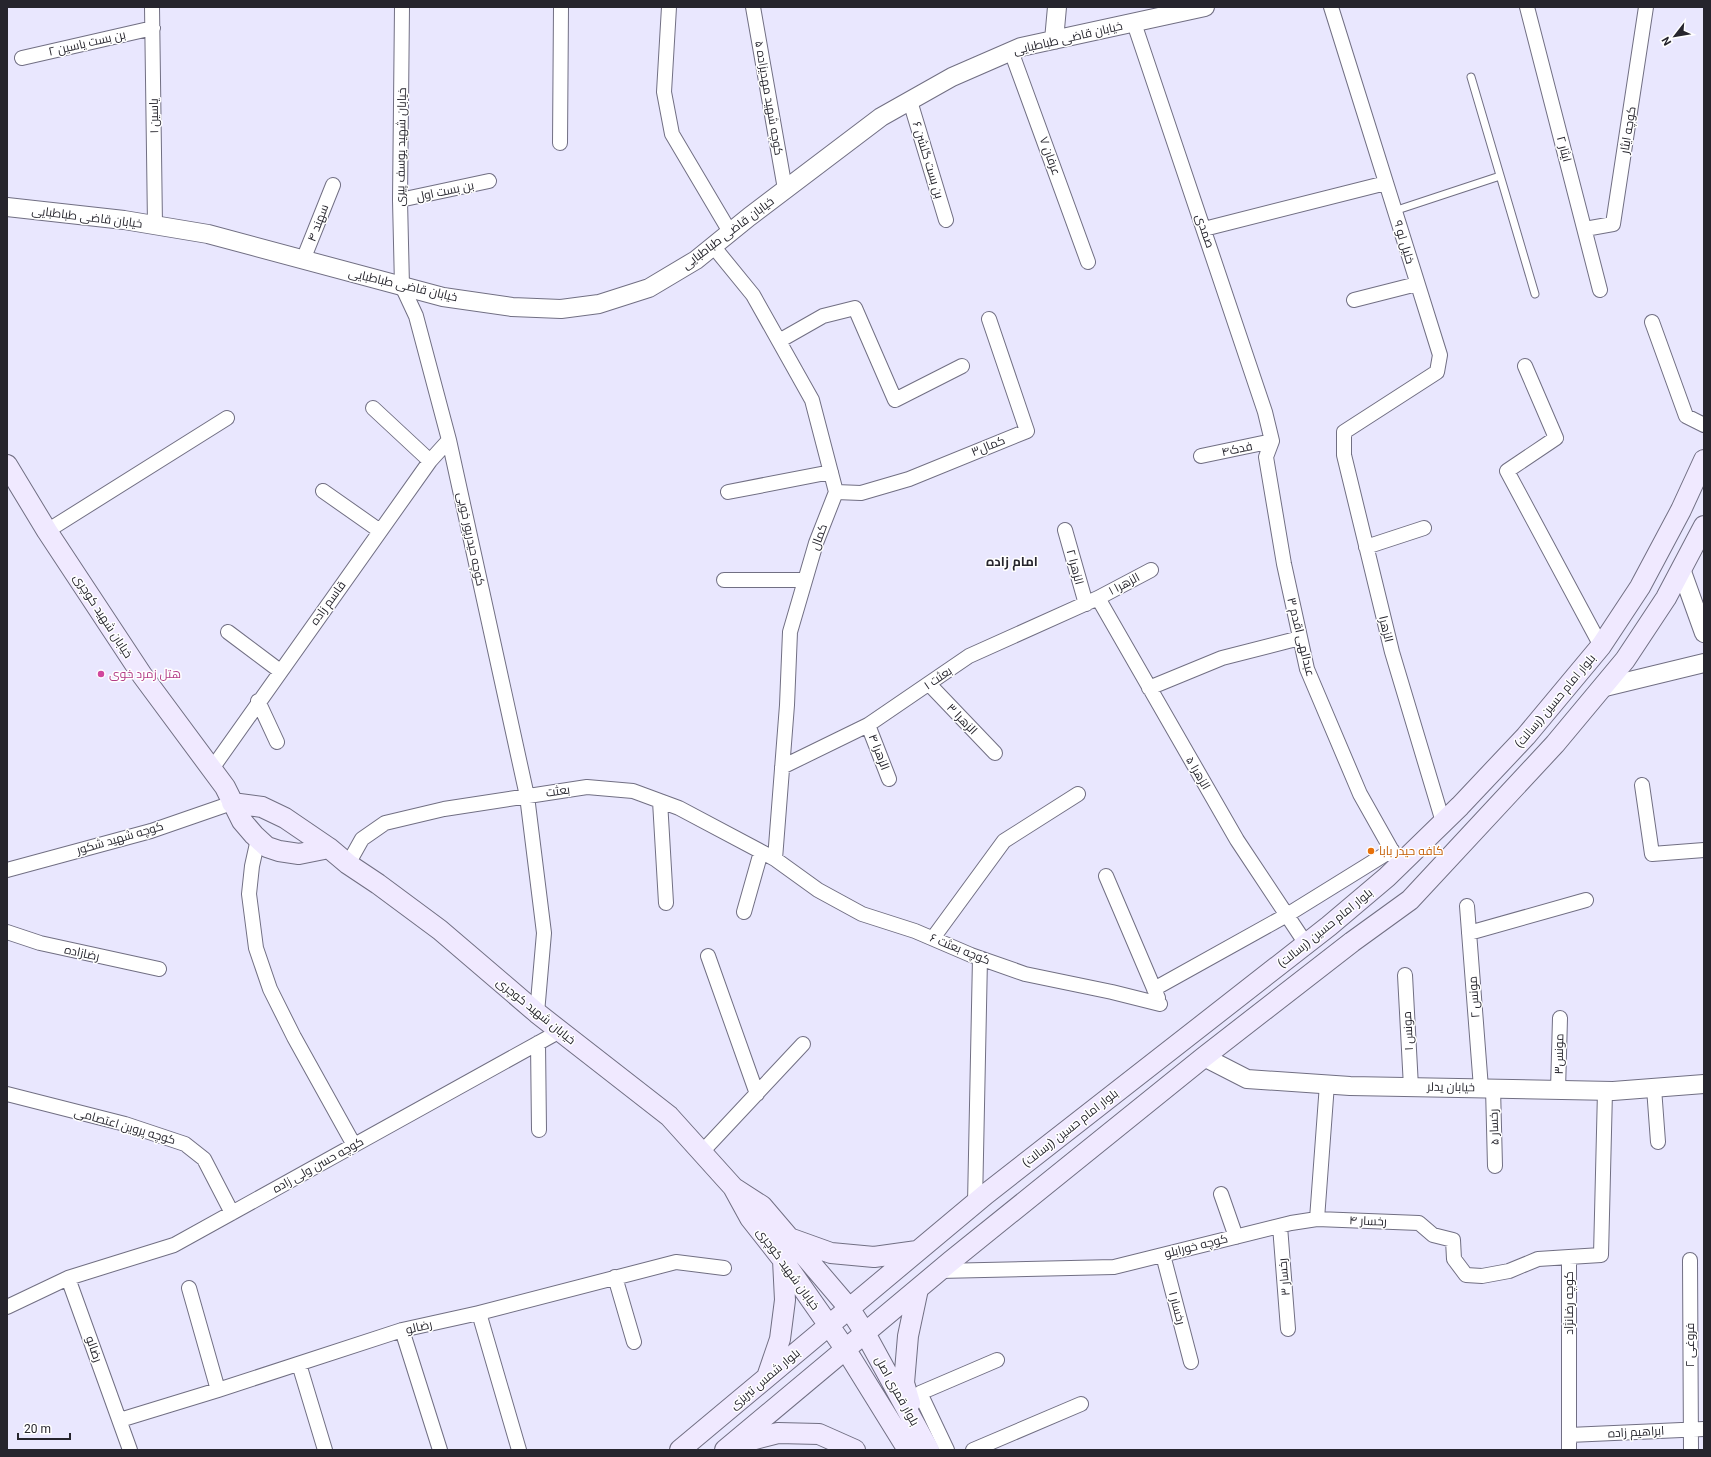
<svg xmlns="http://www.w3.org/2000/svg" width="1711" height="1457" font-family="Roboto,Cairo,sans-serif">
	<style>
		.lines { fill: none; stroke-linecap: round; stroke-linejoin: round }
		.service-casing { stroke: #716f83; stroke-width: 9 }
		.minor-casing { stroke: #716f83; stroke-width: 16 }
		.tertiary-casing { stroke: #716f83; stroke-width: 20 }
		.secondary-casing { stroke: #716f83; stroke-width: 22 }
		.service { stroke: #fff; stroke-width: 7 }
		.minor { stroke: #fff; stroke-width: 14 }
		.tertiary { stroke: #fff; stroke-width: 18 }
		.secondary { stroke: #f0e9ff; stroke-width: 20 }
		.hotel-dot { fill: #d1479c; stroke: #fff; stroke-width: 1.5 }
		.food-dot { fill: #e8710a; stroke: #fff; stroke-width: 1.5 }
		.labels { text-anchor: middle; stroke-width: 3; stroke-linejoin: round; paint-order: stroke }
		.street-label { font-size: 12px; fill: #26252d; stroke: #fff }
		.hotel-label { font-size: 12px; fill: #b23c85; stroke: #fff; text-anchor: start }
		.food-label { font-size: 12px; fill: #c56008; stroke: #fff; text-anchor: start }
		.neighbourhood-label { font-size: 13px; font-weight: bold; fill: #26252d; stroke: #fff }
	</style>
	<rect width="100%" height="100%" fill="#e9e7fe"/>
	<g class="lines">
		<defs>
			<path id="service" d="M1471,77L1535,294
				M1394,211L1500,176"/>
			<path id="minor" d="M152,7L155,225
				M402,7L400,200L402,286L416,316L449,440L527,796L544,933L537,1013
				M669,7L664,92L672,134L730,232
				M753,7L785,189
				M1331,7L1440,355L1437,372L1344,432V455L1392,652L1443,822
				M1527,7L1600,290
				M1134,23L1265,412L1272,441
				M1011,51L1088,262
				M22,58L153,28
				M910,101L946,220
				M560,143L561,7
				M400,200L489,181
				M1204,229L1386,183
				M1585,229L1613,224L1646,7
				M713,246L753,295L812,400L836,492L816,543L790,632L787,705L775,859
				M303,260L333,185
				M1354,300L1417,284
				M1652,322L1686,416L1704,425
				M779,341L823,316L855,308L895,400L962,366
				M1525,366L1556,438L1507,471L1601,646
				M373,408L430,461
				M1272,441L1266,457L1284,564L1307,669L1360,794L1400,865
				M1201,456L1272,441
				M323,491L380,531
				M728,492L831,472
				M836,492L861,493L909,479L1027,431L989,319
				M1065,530L1086,604
				M47,531L227,418
				M1366,547L1424,528
				M724,580H805
				M1098,598L1237,840L1306,944
				M228,632L280,671
				M929,684L995,753
				M1149,688L1222,658L1300,638
				M258,701L277,742
				M868,725L889,779
				M782,767L868,725L969,656L1098,598L1151,570
				M211,770L430,461L449,440
				M1642,785L1652,854L1704,850
				M660,801L666,903
				M258,839L252,866L249,894L256,948L270,989L294,1037L354,1145
				M348,864L362,839L385,823L444,809L587,787L633,791L679,808L775,859L818,890L862,914L915,931L971,955L1025,974L1112,992L1160,1004
				M7,870L151,831L232,803
				M1106,876L1158,998
				M1467,906L1481,1088
				M744,912L761,852
				M7,932L40,943L159,969
				M1469,933L1586,900
				M933,938L1004,841L1078,794
				M708,956L757,1094
				M1405,975L1411,1087
				M1154,989L1287,915L1392,850
				M538,1043L539,1130
				M1493,1088L1495,1166
				M1654,1088L1658,1142
				M1558,1090L1560,1018
				M7,1094L125,1124L185,1144L204,1159L232,1213
				M701,1153L803,1044
				M1221,1194L1236,1237
				M975,1204L980,958
				M1317,1219L1419,1223L1433,1235L1453,1240L1454,1259L1466,1275L1482,1276L1509,1271L1538,1259L1569,1257
				M1280,1226L1288,1329
				M1163,1255L1191,1362
				M1690,1260L1691,1450
				M939,1271L1114,1267L1291,1223L1317,1219L1327,1084
				M615,1277L634,1342
				M68,1278L130,1450
				M189,1288L218,1390
				M7,1307L68,1278L174,1245L560,1031
				M479,1313L519,1450
				M402,1330L440,1450
				M299,1364L325,1450
				M120,1420L218,1390L402,1330L479,1313L676,1262L724,1268
				M1569,1435L1704,1429
				M947,1450L920,1393L997,1360
				M973,1450L1081,1404
				M1569,1450V1257L1601,1255L1605,1091"/>
			<path id="tertiary" d="M1054,40L1057,7
				M7,207L124,220L208,234L443,297L512,307L561,309L599,304L649,288L696,260L749,217L881,117L952,77L1021,47L1205,7
				M1681,569L1704,633
				M1601,688L1704,663
				M1204,1057L1247,1079L1350,1086L1613,1091L1704,1084"/>
			<path id="secondary" d="M7,465L47,531L142,675L225,787L242,821L254,835L267,847L279,851L299,854L329,848
				M232,803L262,807L285,818L329,848L348,864L378,884L440,930L537,1013L669,1116L733,1187L750,1218L783,1260L846,1350L908,1450
				M734,1188L762,1206L849,1308L865,1333L929,1450
				M792,1239L831,1253L874,1257L917,1251
				M767,1377L780,1339L785,1300L783,1260
				M910,1403L904,1383L908,1336L918,1289
				M736,1444L778,1433L819,1434L855,1450
				M680,1450L986,1194L1329,926L1387,877L1460,806L1526,736L1601,646L1640,587L1681,510L1704,460
				M725,1450L951,1261L1204,1057L1352,942L1410,900L1555,744L1625,660L1666,598L1704,526"/>
		</defs>
		<use href="#service" class="service-casing"/>
		<use href="#minor" class="minor-casing"/>
		<use href="#tertiary" class="tertiary-casing"/>
		<use href="#secondary" class="secondary-casing"/>
		<use href="#service" class="service"/>
		<use href="#minor" class="minor"/>
		<use href="#tertiary" class="tertiary"/>
		<use href="#secondary" class="secondary"/>
	</g>
	<circle class="hotel-dot" cx="101" cy="674" r="4"/>
	<circle class="food-dot" cx="1371" cy="851" r="4"/>
	<g class="labels">
		<g class="street-label">
			<text transform="translate(1068 38) rotate(-13)" y="4">خیابان قاضی طباطبایی</text>
			<text transform="translate(87 43) rotate(-13)" y="4">بن بست یاسین ۲</text>
			<text transform="translate(769 98) rotate(80)" y="4">کوچه شهید مهدیزاده ۵</text>
			<text transform="translate(154 116) rotate(-91)" y="4">یاسین ۱</text>
			<text transform="translate(1628 130) rotate(-81)" y="4">کوچه ایثار</text>
			<text transform="translate(401 147) rotate(-89)" y="4">خیابان شهید یوسف پیری</text>
			<text transform="translate(1564 149) rotate(75)" y="4">ایثار ۲</text>
			<text transform="translate(1050 156) rotate(70)" y="4">عرفان ۷</text>
			<text transform="translate(928 160) rotate(73)" y="4">بن بست گلشن ۶</text>
			<text transform="translate(445 191) rotate(-12)" y="4">بن بست اول</text>
			<text transform="translate(87 217) rotate(7)" y="4">خیابان قاضی طباطبایی</text>
			<text transform="translate(318 223) rotate(-69)" y="4">سهند ۴</text>
			<text transform="translate(1205 231) rotate(71)" y="4">صمدی</text>
			<text transform="translate(728 233) rotate(-37)" y="4">خیابان قاضی طباطبایی</text>
			<text transform="translate(1404 242) rotate(73)" y="4">خلیل لو ۹</text>
			<text transform="translate(403 285) rotate(13)" y="4">خیابان قاضی طباطبایی</text>
			<text transform="translate(988 446) rotate(-22)" y="4">کمال۳</text>
			<text transform="translate(1237 449) rotate(-12)" y="4">فدک۴</text>
			<text transform="translate(819 537) rotate(-70)" y="4">کمال</text>
			<text transform="translate(471 539) rotate(78)" y="4">کوچه حیدرپور خویی</text>
			<text transform="translate(1075 567) rotate(75)" y="4">الزهرا ۲</text>
			<text transform="translate(1124 584) rotate(-28)" y="4">الزهرا ۱</text>
			<text transform="translate(328 603) rotate(-54)" y="4">قاسم زاده</text>
			<text transform="translate(103 616) rotate(57)" y="4">خیابان شهید کوچری</text>
			<text transform="translate(1386 629) rotate(76)" y="4">الزهرا</text>
			<text transform="translate(1301 637) rotate(76)" y="4">عبدالهی اقدم ۳</text>
			<text transform="translate(938 678) rotate(-34)" y="4">بعثت ۱</text>
			<text transform="translate(1555 701) rotate(-50)" y="4">بلوار امام حسین (رسالت)</text>
			<text transform="translate(962 719) rotate(46)" y="4">الزهرا ۳</text>
			<text transform="translate(879 752) rotate(69)" y="4">الزهرا ۴</text>
			<text transform="translate(1198 773) rotate(60)" y="4">الزهرا ۵</text>
			<text transform="translate(558 791) rotate(-8)" y="4">بعثت</text>
			<text transform="translate(120 838) rotate(-16)" y="4">کوچه شهید شکور</text>
			<text transform="translate(1325 928) rotate(-39)" y="4">بلوار امام حسین (رسالت)</text>
			<text transform="translate(960 949) rotate(22)" y="4">کوچه بعثت ۶</text>
			<text transform="translate(82 953) rotate(12)" y="4">رضازاده</text>
			<text transform="translate(1474 997) rotate(-94)" y="4">مونس ۲</text>
			<text transform="translate(536 1011) rotate(39)" y="4">خیابان شهید کوچری</text>
			<text transform="translate(1408 1031) rotate(-93)" y="4">مونس ۱</text>
			<text transform="translate(1559 1054) rotate(-89)" y="4">مونس۳</text>
			<text transform="translate(1451 1087) rotate(1)" y="4">خیابان یدلر</text>
			<text transform="translate(125 1126) rotate(16)" y="4">کوچه پروین اعتصامی</text>
			<text transform="translate(1494 1127) rotate(-92)" y="4">رخسار ۵</text>
			<text transform="translate(1070 1128) rotate(-38)" y="4">بلوار امام حسین (رسالت)</text>
			<text transform="translate(318 1165) rotate(-29)" y="4">کوچه حسن ولی زاده</text>
			<text transform="translate(1368 1221) rotate(2)" y="4">رخسار ۴</text>
			<text transform="translate(1196 1246) rotate(-14)" y="4">کوچه خورابلو</text>
			<text transform="translate(788 1269) rotate(54)" y="4">خیابان شهید کوچری</text>
			<text transform="translate(1284 1277) rotate(-95)" y="4">رخسار ۳</text>
			<text transform="translate(1569 1303) rotate(-90)" y="4">کوچه رضانژاد</text>
			<text transform="translate(1177 1308) rotate(75)" y="4">رخسار ۱</text>
			<text transform="translate(419 1327) rotate(-13)" y="4">رضالو</text>
			<text transform="translate(1690 1345) rotate(-90)" y="4">فروغی ۲</text>
			<text transform="translate(94 1349) rotate(70)" y="4">رضالو</text>
			<text transform="translate(765 1379) rotate(-40)" y="4">بلوار شمس تبریزی</text>
			<text transform="translate(897 1391) rotate(61)" y="4">بلوار قمری اصل</text>
			<text transform="translate(1636 1432) rotate(-3)" y="4">ابراهیم زاده</text>
		</g>
		<g class="hotel-label">
			<text x="109" y="678">هتل زمرد خوی</text>
		</g>
		<g class="food-label">
			<text x="1379" y="855">کافه حیدر بابا</text>
		</g>
		<g class="neighbourhood-label">
			<text x="1012" y="566">امام زاده</text>
		</g>
	</g>
	<rect width="1711" height="1457" fill="none" stroke="#26252d" stroke-width="16"/>
	<g transform="translate(1675 36) rotate(239)" stroke="#ffffff" stroke-width="3" paint-order="stroke">
	<path d="M0-3L7 15L0 10L-7 15Z" fill="#26252d"/>
	<text y="-6" font-size="11" font-weight="bold" text-anchor="middle" fill="#26252d">N</text>
	</g>
	<path d="M18 1433v6h52v-6" fill="none" stroke="#26252d" stroke-width="2"/>
	<text x="24" y="1433" font-size="12" fill="#26252d" stroke="#ffffff" stroke-width="3" paint-order="stroke">20 m</text>
</svg>
